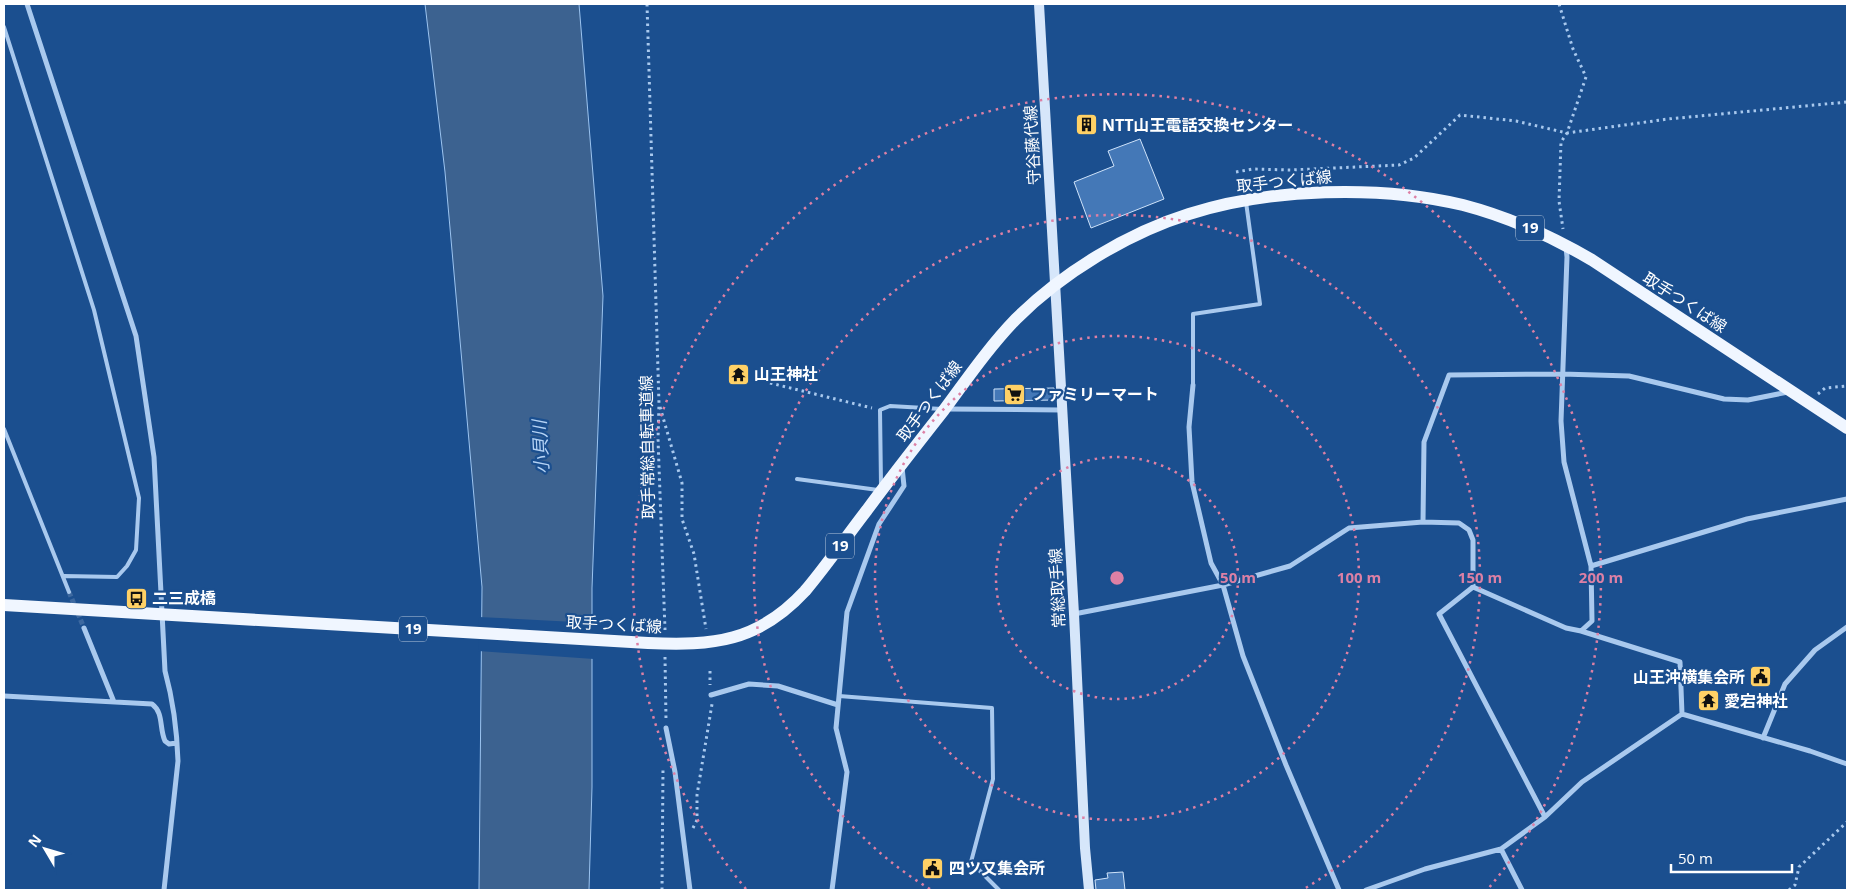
<svg xmlns="http://www.w3.org/2000/svg" width="1851" height="894" font-family="'Open Sans','Noto Sans JP',sans-serif">
	<style>
		.water { fill: #3c6290; stroke: #9cc4f0 }
		.pier { fill: #1b4f8f }
		.building { fill: #4478b7; stroke: #cfe3fa }
		.lines { fill: none; stroke-linecap: round; stroke-linejoin: round }
		.street-tunnel { stroke: #3d69a0; stroke-width: 5; stroke-dasharray: 5 2.5; stroke-linecap: butt }
		.path { stroke: #a9c9ee; stroke-width: 3; stroke-dasharray: 2.5 4; stroke-linecap: butt }
		.lane { stroke: #a9c9ee; stroke-width: 4 }
		.street { stroke: #a9c9ee; stroke-width: 5 }
		.secondary { stroke: #d6e6fa; stroke-width: 10 }
		.primary { stroke: #f0f6ff; stroke-width: 12 }
		.ring { fill: none; stroke: #dd80a5; stroke-width: 2.5; stroke-dasharray: 2.5 5 }
		.labels { text-anchor: middle; stroke-width: 4.5; stroke-linejoin: round; paint-order: stroke }
		.shield { fill: #1b4f8f; stroke: #bbcadd; stroke-width: 1 }
		.shield-label { font-size: 15px; font-weight: bold; fill: #fff }
		.poi-label { font-size: 16px; font-weight: bold; fill: #fff; stroke: #1b4f8f; text-anchor: start }
		.street-label { font-size: 16px; fill: #fff; stroke: #1b4f8f }
		.water-label { font-size: 18px; font-style: italic; fill: #b5d3f5; stroke: #1b4f8f }
		.centre { fill: #dd80a5; stroke: #1b4f8f; stroke-width: 2.5 }
		.ring-label { font-size: 15px; text-anchor: middle; font-weight: bold; fill: #dd80a5; stroke: #1b4f8f; stroke-width: 4.5; stroke-linejoin: round; paint-order: stroke }
	</style>
	<rect width="100%" height="100%" fill="#1b4f8f"/>
	<path class="water" d="M425,4H579L603,296L592,588V787L589,890H479L482,587L445,172Z"/>
	<path class="pier" d="M479,617L594,623V659L478,651Z"/>
	<path class="building" d="M1140,139L1164,199L1091,228L1074,182L1114,166L1108,151Z
		M1054,388V400L994,401V389Z
		M1123,872L1125,890H1096L1095,880L1108,878L1107,873Z"/>
	<g class="lines">
		<path class="street-tunnel" d="M69,592L84,628"/>
		<path class="path" d="M647,4L659,404L658,439L665,630
			M1559,4L1573,49L1586,77L1567,133L1561,142L1559,201L1563,229
			M1236,172L1253,169L1291,170L1399,165L1414,158L1460,115L1516,121L1567,133L1668,119L1847,102
			M770,383L872,408
			M1818,394L1825,388L1847,386
			M660,407L682,483V519L694,554L706,629
			M665,657L666,720
			M710,671V685
			M693,828L697,820V795L712,704
			M662,890L663,769
			M1789,890L1795,885L1799,867L1847,822"/>
		<path class="lane" d="M4,27L94,310L139,498L136,550L127,566L117,577L64,576
			M1193,385V314L1260,304L1246,202
			M4,429L69,592
			M797,479L878,490
			M881,485L880,410L890,406L942,409
			M839,696L992,708L993,779L971,862L999,890"/>
		<path class="street" d="M27,4L136,336L154,457L165,671C173,700 177,731 178,761L164,890
			M1193,385L1189,427L1192,482L1211,563L1223,585L1243,656L1286,765L1339,890
			M947,409L1061,410
			M1423,522L1424,442L1449,375L1562,374L1629,376L1724,399L1748,400L1788,392
			M1591,566L1747,519L1847,499
			M1473,587L1566,628L1581,631L1592,621L1591,566L1564,462L1561,421L1567,257L1566,247
			M1473,587L1439,614L1545,817
			M1074,614L1223,585L1290,566L1349,528L1423,522L1459,523L1469,530L1473,540V587
			M84,628L114,702
			M1581,631L1680,662L1682,714
			M711,695L749,684L778,686L838,705
			M4,696L152,704C164,713 159,728 165,741L169,744L177,743
			M666,728L675,772L690,890
			M1763,738L1785,684L1815,650L1847,627
			M1501,849L1522,890
			M832,890L847,772L836,728L847,612L879,524L904,486L902,467
			M1366,890L1425,869L1501,849L1545,817L1582,782L1682,714L1810,751L1847,764"/>
		<path class="secondary" d="M1039,4L1074,614L1085,848L1089,890"/>
		<path class="primary" d="M4,605L648,643C713,646 758,642 805,591C827,565 846,537 867,510C892,476 918,443 944,410C967,379 989,347 1016,319C1062,273 1128,233 1189,214C1270,188 1380,185 1463,205C1509,217 1551,236 1592,260L1847,428"/>
	</g>
	<g class="ring">
		<circle cx="1117" cy="578" r="121"/>
		<circle cx="1117" cy="578" r="242"/>
		<path d="M930 889A363 363 0 1 1 1304 889"/>
		<path d="M746 889A484 484 0 1 1 1488 889"/>
	</g>
	<defs>
		<symbol id="building-square" viewBox="-11 -11 22 22"><rect x="-9" y="-9" width="18" height="18" rx="4" fill="#ffd166" stroke="#1b4f8f"/><path d="M-4-6H4V6H1V3H-1V6H-4ZM-2.5-4.3h1.7v1.8h-1.7ZM.8-4.3h1.7v1.8H.8ZM-2.5-1h1.7V.8h-1.7ZM.8-1h1.7V.8H.8Z" fill="#111"/></symbol>
		<symbol id="temple-square" viewBox="-11 -11 22 22"><rect x="-9" y="-9" width="18" height="18" rx="4" fill="#ffd166" stroke="#1b4f8f"/><path d="M0-6L5-2H3V0L6.5 2.5H4V6H1.5V3h-3V6H-4V2.5H-6.5L-3 0V-2H-5Z" fill="#111"/></symbol>
		<symbol id="supermarket-square" viewBox="-11 -11 22 22"><rect x="-9" y="-9" width="18" height="18" rx="4" fill="#ffd166" stroke="#1b4f8f"/><path d="M-6-5.5h2.5l.6 2H6L4.5 2H-2.5L-4.4-4H-6ZM-1.5 3.2a1.3 1.3 0 1 0 .1 0ZM3 3.2a1.3 1.3 0 1 0 .1 0Z" fill="#111"/></symbol>
		<symbol id="bus-square" viewBox="-11 -11 22 22"><rect x="-9" y="-9" width="18" height="18" rx="4" fill="#ffd166" stroke="#1b4f8f"/><path d="M-5-6H5V4H4V6H2V4H-2V6H-4V4H-5ZM-3.5-4V0h7V-4ZM-3.5 1.2v1.5H-2V1.2ZM2 1.2v1.5H3.5V1.2Z" fill="#111"/></symbol>
		<symbol id="civic-square" viewBox="-11 -11 22 22"><rect x="-9" y="-9" width="18" height="18" rx="4" fill="#ffd166" stroke="#1b4f8f"/><path d="M-.6-6.5H3V-4.5H.6V-3L4-1V1h2V6H-6V1h2V-1L-.6-3ZM-1.2 2.5V6h2.4V2.5Z" fill="#111"/></symbol>
	</defs>
	<g fill-rule="evenodd">
		<use href="#building-square" x="1074" y="112" width="25" height="25"/>
		<use href="#temple-square" x="726" y="362" width="25" height="25"/>
		<use href="#supermarket-square" x="1002" y="382" width="25" height="25"/>
		<use href="#bus-square" x="124" y="586" width="25" height="25"/>
		<use href="#civic-square" x="1748" y="664" width="25" height="25"/>
		<use href="#temple-square" x="1696" y="688" width="25" height="25"/>
		<use href="#civic-square" x="920" y="856" width="25" height="25"/>
	</g>
	<g class="labels">
		<g class="shield">
			<rect x="1516" y="215.5" width="28" height="25" rx="4"/>
			<rect x="826" y="533.5" width="28" height="25" rx="4"/>
			<rect x="399" y="616.5" width="28" height="25" rx="4"/>
		</g>
		<g class="shield-label">
			<text x="1530" y="233">19</text>
			<text x="840" y="551">19</text>
			<text x="413" y="634">19</text>
		</g>
		<g class="poi-label">
			<text x="1102" y="131">NTT山王電話交換センター</text>
			<text x="754" y="380">山王神社</text>
			<text x="1031" y="400">ファミリーマート</text>
			<text x="152" y="604">二三成橋</text>
			<text x="1745" y="683" text-anchor="end">山王沖横集会所</text>
			<text x="1724" y="707">愛宕神社</text>
			<text x="949" y="874">四ツ又集会所</text>
		</g>
		<g class="street-label">
			<text transform="translate(1032 145) rotate(-93)" y="6">守谷藤代線</text>
			<text transform="translate(1284 181) rotate(-6)" y="6">取手つくば線</text>
			<text transform="translate(1685 302) rotate(33)" y="6">取手つくば線</text>
			<text transform="translate(929 401) rotate(-53)" y="6">取手つくば線</text>
			<text transform="translate(647 447) rotate(-91)" y="6">取手常総自転車道線</text>
			<text transform="translate(1057 588) rotate(-93)" y="6">常総取手線</text>
			<text transform="translate(614 624) rotate(3)" y="6">取手つくば線</text>
		</g>
		<g class="water-label">
			<text transform="translate(541 447) rotate(-93)" y="6">小貝川</text>
		</g>
	</g>
	<circle cx="1117" cy="578" r="8" class="centre"/>
	<g class="ring-label">
		<text x="1238" y="583">50 m</text>
		<text x="1359" y="583">100 m</text>
		<text x="1480" y="583">150 m</text>
		<text x="1601" y="583">200 m</text>
	</g>
	<rect width="1851" height="894" fill="none" stroke="#ffffff" stroke-width="10"/>
	<g transform="translate(45 849) rotate(308)" stroke="#1b4f8f" stroke-width="4" paint-order="stroke">
	<path d="M0-4L9 19L0 12L-9 19Z" fill="#ffffff"/>
	<text y="-8" font-size="14" font-weight="bold" text-anchor="middle" fill="#ffffff">N</text>
	</g>
	<path d="M1671 864v8h121v-8" fill="none" stroke="#ffffff" stroke-width="2.5"/>
	<text x="1678" y="864" font-size="15" fill="#ffffff" stroke="#1b4f8f" stroke-width="4" paint-order="stroke">50 m</text>
</svg>
